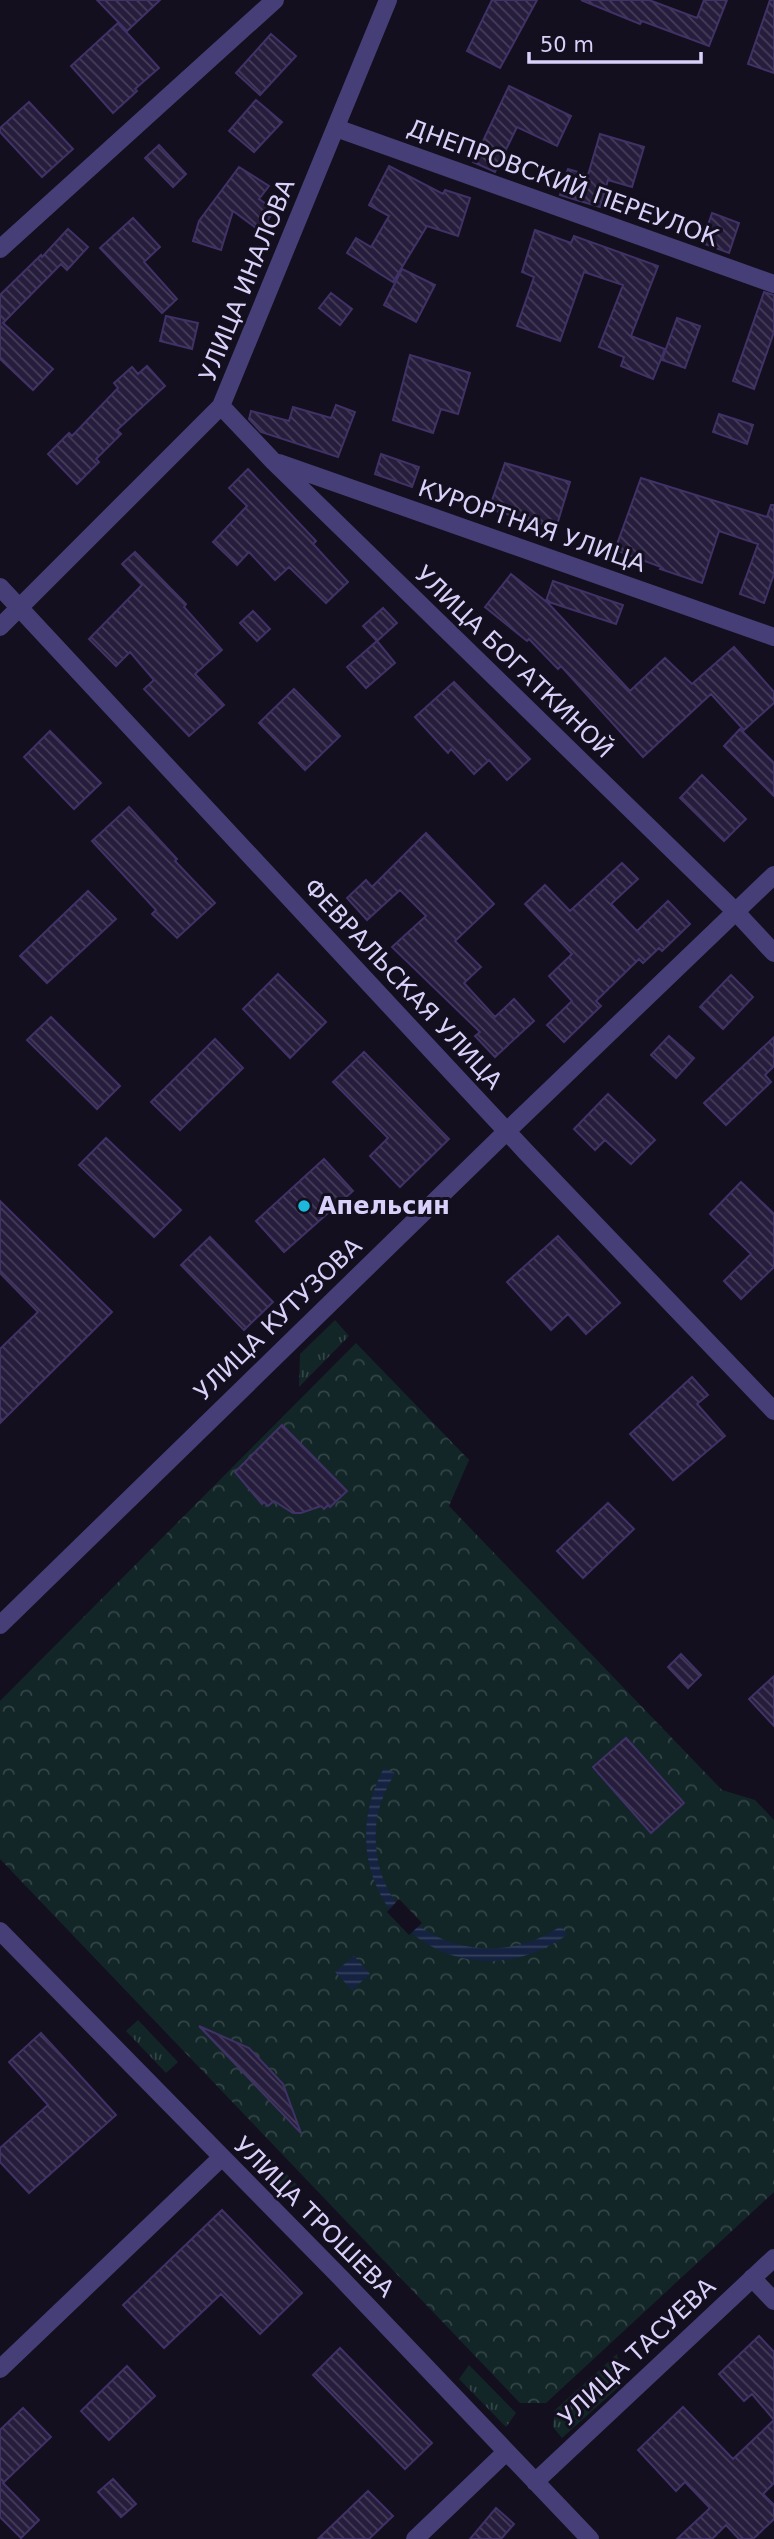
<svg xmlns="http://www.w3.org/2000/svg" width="774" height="2539" font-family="'DejaVu Sans',sans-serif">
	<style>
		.grass { fill: url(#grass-tufts) }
		.forest { fill: url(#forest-crowns) }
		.water { fill: url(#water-rules) }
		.pier { fill: #130f1e }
		.building { fill: url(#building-back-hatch); stroke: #403266; stroke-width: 2 }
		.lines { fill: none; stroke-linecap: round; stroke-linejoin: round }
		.minor { stroke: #463f77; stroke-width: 18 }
		.tertiary { stroke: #463f77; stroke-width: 18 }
		.poi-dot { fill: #1bb8dc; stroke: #130f1e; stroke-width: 2.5 }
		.labels { text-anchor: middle; stroke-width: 6; stroke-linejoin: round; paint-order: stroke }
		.street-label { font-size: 24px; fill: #d9d1f9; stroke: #130f1e }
		.poi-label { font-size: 24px; font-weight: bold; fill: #d9d1f9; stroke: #130f1e; text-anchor: start }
	</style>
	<defs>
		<pattern id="grass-tufts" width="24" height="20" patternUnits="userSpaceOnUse" patternTransform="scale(1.75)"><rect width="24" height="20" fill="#122627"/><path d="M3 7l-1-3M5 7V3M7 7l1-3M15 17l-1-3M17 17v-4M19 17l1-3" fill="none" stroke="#344447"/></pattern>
		<pattern id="forest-crowns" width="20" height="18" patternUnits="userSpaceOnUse" patternTransform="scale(1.75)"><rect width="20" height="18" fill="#122627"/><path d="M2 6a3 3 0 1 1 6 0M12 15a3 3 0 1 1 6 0" fill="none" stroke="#344447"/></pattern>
		<pattern id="water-rules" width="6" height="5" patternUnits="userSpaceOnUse" patternTransform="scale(1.75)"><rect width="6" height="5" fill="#152242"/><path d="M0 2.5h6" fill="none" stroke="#36415e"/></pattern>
		<pattern id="building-back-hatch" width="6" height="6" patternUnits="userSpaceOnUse" patternTransform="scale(1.75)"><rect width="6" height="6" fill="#261d3c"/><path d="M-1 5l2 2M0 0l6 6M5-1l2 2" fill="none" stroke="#453d59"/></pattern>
	</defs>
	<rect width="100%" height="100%" fill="#130f1e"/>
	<path class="grass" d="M335,1320L349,1336L299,1387L300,1354Z
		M138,2020L178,2062L166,2073L126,2031Z
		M258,2144L297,2185L280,2192L246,2156Z
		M617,2354L623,2383L562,2438L553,2427L555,2410Z
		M469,2365L516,2413L506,2427L459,2379Z"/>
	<path class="forest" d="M356,1343L469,1460L449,1506L722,1790L755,1800L774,1820V2192L546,2403H520L0,1859V1701Z"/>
	<path class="water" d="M384,1768L395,1773C385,1791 377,1808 376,1828C369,1930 480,1981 561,1926L567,1935C451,2016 317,1893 384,1768Z
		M354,1956L370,1974L352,1990L335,1972Z"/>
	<path class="pier" d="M399,1899L422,1923L409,1935L387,1912Z"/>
	<path class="building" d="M97,0H160L127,31Z
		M492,0H537L500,68L467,51Z
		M581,0H649L697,18L704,0H727L709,46L642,21L640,24Z
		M770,0H774V73L748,64Z
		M118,23L159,68L135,89L137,91L113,113L71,66Z
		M271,34L296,56L260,95L236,73Z
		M509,86L571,116L557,146L517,127L495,172L473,162Z
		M256,100L282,122L254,152L229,131Z
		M29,102L73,149L42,177L0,132V128Z
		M600,134L644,147L632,187L608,180L600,207L560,195L568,169L588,175Z
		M159,145L186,174L173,187L145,158Z
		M389,166L443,194L445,190L470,198L458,236L427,226L393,282L347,253L356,238L371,247L389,216L369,205Z
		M239,167L269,186L259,199L275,210L260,231L233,211L221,250L193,241L199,221Z
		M712,213L739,223L729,253L702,243Z
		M133,218L160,247L144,262L177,299L162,313L100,248Z
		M68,229L88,247L67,270L61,264L3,323L53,369L33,390L0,359V295L41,255L42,257Z
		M535,230L571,243L574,236L658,266L631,336L665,349L653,379L621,366L624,357L599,347L623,285L584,272L560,341L517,326L534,277L522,272Z
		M402,269L435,285L416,322L384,305Z
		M764,292L774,295V332L754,389L733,381Z
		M331,293L352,309L340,325L319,308Z
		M166,316L198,323L192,349L160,341Z
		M677,318L700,326L685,368L662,360Z
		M410,355L470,373L458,414L441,409L433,433L393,420Z
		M147,366L165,386L117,430L121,434L96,459L99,462L77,484L48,454L69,433L72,436L118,388L114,383L132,367L138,374Z
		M336,405L355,412L338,457L261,432L249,419L251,411L289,421L293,407L331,418Z
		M719,414L753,425L747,444L713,432Z
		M381,454L419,467L412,487L375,474Z
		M505,463L570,482L556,528L489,509Z
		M248,469L316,541L313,544L348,582L326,603L289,567L275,580L249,552L237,565L213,542L247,506L229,488Z
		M641,478L767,517L771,505H774V574L764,603L740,594L758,544L719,531L702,583L660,569L661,567L615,550Z
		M135,552L186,604L184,607L222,650L195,674L224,705L189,736L144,689L154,680L130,652L116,666L89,639L142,585L122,564Z
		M511,574L548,603L630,691L665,658L692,684L734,647L774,692V703L744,730L711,694L643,757L561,666L558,669L529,639L527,641L485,607Z
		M553,581L623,605L616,624L546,601Z
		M383,608L397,623L377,641L363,626Z
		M253,611L270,629L257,641L240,623Z
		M377,641L395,663L366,688L347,667Z
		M454,682L530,759L507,780L489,760L474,774L451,749L448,753L415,717Z
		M294,689L340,736L305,770L259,723Z
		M740,729L774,763V796L724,746Z
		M50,731L101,783L74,809L24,757Z
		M702,775L746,819L724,841L680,798Z
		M129,807L177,859L175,861L215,903L177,938L152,914L156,910L92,841Z
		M426,833L494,904L455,941L481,967L464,983L495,1017L514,999L534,1021L495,1057L475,1036L480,1032L392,947L426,916L400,890L367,920L347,898L366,880L372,887Z
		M622,863L638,879L611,904L637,931L668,901L690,924L662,951L659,948L643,963L639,959L596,1001L601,1006L564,1042L547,1025L572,1001L549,976L572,954L525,904L545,885L570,911Z
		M88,891L116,919L47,983L20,956Z
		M278,974L326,1022L290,1058L243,1009Z
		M731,975L753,997L723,1029L700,1007Z
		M51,1017L120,1086L97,1109L27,1040Z
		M669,1036L694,1058L676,1078L651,1055Z
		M774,1037V1066L765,1075L771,1082L726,1125L704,1103Z
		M215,1039L243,1068L180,1130L151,1102Z
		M364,1052L449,1139L400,1187L370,1156L388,1138L333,1082Z
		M608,1094L655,1140L631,1164L605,1140L595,1150L574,1129Z
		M106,1138L181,1210L154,1237L79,1165Z
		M324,1159L353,1191L284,1252L256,1221Z
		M741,1182L774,1214V1267L741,1299L724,1281L751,1254L710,1214Z
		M0,1201L112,1312L0,1423V1349L38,1312L0,1273Z
		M558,1236L620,1303L586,1334L568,1314L551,1330L507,1282Z
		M210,1237L273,1302L244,1330L181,1265Z
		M692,1377L708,1395L697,1404L725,1436L673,1480L630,1434Z
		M282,1425L347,1491L330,1507L328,1505L324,1509L321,1506L301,1513H293L274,1501L268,1506L264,1502L262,1504L235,1472Z
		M608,1503L634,1529L583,1578L557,1551Z
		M681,1654L701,1675L688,1688L668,1667Z
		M774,1676V1726L749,1699Z
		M626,1738L684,1803L651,1833L593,1767Z
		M199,2026L249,2048L283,2084L301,2133Z
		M41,2033L116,2115L29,2193L0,2162V2148L48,2105L9,2062Z
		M222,2210L302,2293L260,2334L221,2294L164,2348L123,2305Z
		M759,2336L774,2352V2420L752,2394L744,2401L719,2374Z
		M340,2348L432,2443L405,2469L313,2375Z
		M127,2366L155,2396L109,2440L81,2411Z
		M683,2407L733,2459L774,2420V2483L763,2494L774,2505V2519L753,2539H739L726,2525L712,2539H677L710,2508L685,2482L676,2491L638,2450Z
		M23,2408L51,2437L3,2483L39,2520L21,2538L0,2517V2430Z
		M113,2479L136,2504L121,2517L98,2492Z
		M368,2491L393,2516L369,2539H318Z
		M496,2508L514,2524L501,2539H470Z"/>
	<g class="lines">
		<path class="minor" d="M336,128L774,284
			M0,249L275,0
			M221,406L273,461L736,912L774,953
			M279,463L774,637
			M0,627L221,406L388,0
			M752,2278L774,2301
			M0,2369L221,2158
			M415,2539L506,2452"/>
		<path class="tertiary" d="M0,587L526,1152L774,1411
			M0,1625L507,1131L774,875
			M0,1931L341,2278L590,2539
			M535,2482L774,2258"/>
	</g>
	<circle class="poi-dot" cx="304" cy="1206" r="7"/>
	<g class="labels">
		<g class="street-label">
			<text transform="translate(563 183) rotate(20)" y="8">ДНЕПРОВСКИЙ ПЕРЕУЛОК</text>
			<text transform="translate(247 280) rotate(-68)" y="8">УЛИЦА ИНАЛОВА</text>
			<text transform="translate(532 526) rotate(19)" y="8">КУРОРТНАЯ УЛИЦА</text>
			<text transform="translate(514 662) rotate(44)" y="8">УЛИЦА БОГАТКИНОЙ</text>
			<text transform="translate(403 984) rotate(47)" y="8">ФЕВРАЛЬСКАЯ УЛИЦА</text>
			<text transform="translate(278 1319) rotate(-44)" y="8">УЛИЦА КУТУЗОВА</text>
			<text transform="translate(314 2217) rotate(45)" y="8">УЛИЦА ТРОШЕВА</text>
			<text transform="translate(637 2352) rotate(-43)" y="8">УЛИЦА ТАСУЕВА</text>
		</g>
		<g class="poi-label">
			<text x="318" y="1214">Апельсин</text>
		</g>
	</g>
	<path d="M529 52v10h172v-10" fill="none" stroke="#d9d1f9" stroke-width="3.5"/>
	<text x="540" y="52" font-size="21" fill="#d9d1f9" stroke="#130f1e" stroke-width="5" paint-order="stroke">50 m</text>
</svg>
